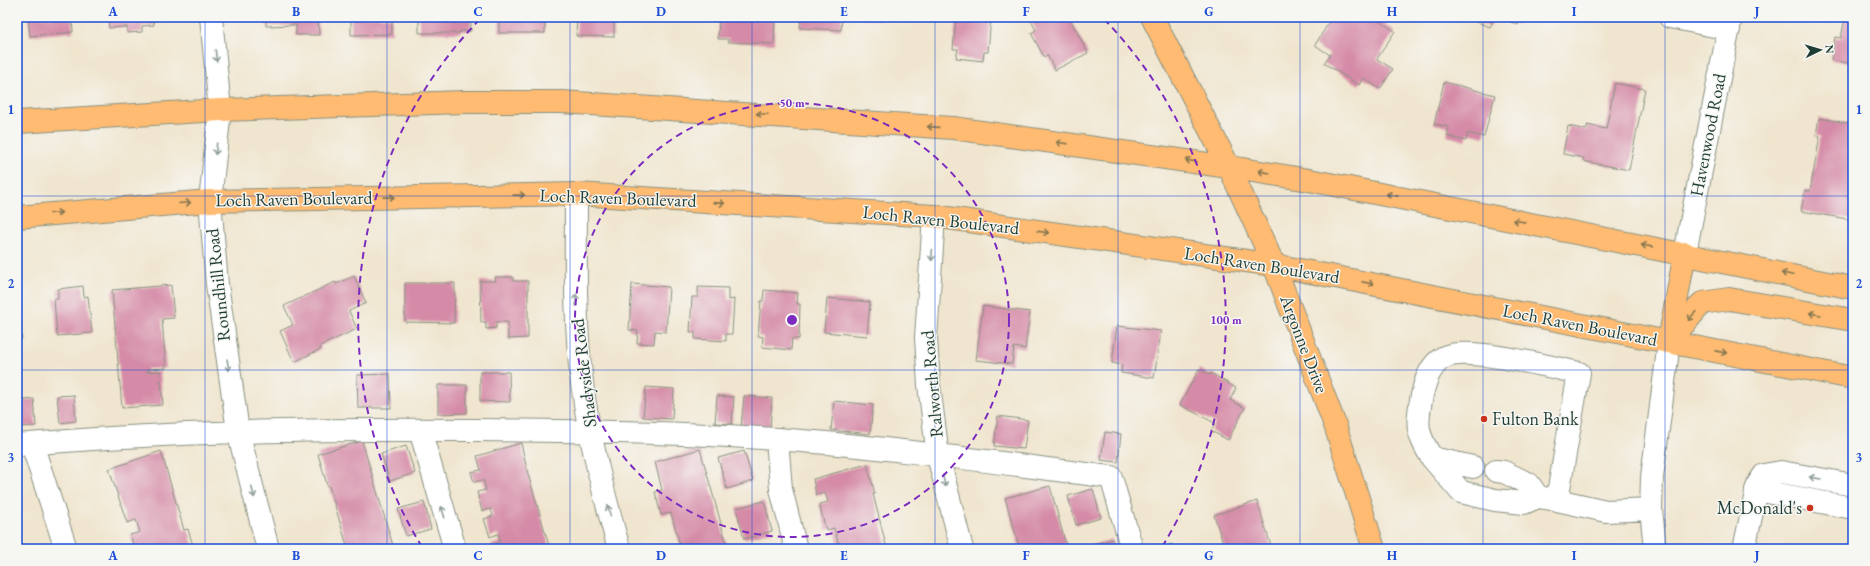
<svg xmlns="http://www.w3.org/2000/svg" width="1870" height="566" font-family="'EB Garamond',serif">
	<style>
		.building { fill: #d58ba7 }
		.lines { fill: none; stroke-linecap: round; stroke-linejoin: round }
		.minor-casing { stroke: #889181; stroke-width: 24 }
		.major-casing { stroke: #889181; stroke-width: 24 }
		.minor { stroke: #fff; stroke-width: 22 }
		.major { stroke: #ffbb71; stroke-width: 22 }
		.oneway { stroke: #8f9e9a }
		.oneway2 { stroke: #84764f }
		.grid { fill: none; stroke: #1d4ed8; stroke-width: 1; stroke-opacity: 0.55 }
		.ring { fill: none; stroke: #7b2cbf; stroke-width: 2; stroke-dasharray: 7 5 }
		.poi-dot { fill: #c8321e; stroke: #f6f6f2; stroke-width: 1.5 }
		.labels { text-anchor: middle; stroke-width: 3; stroke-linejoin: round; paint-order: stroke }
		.street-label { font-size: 18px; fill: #1f3d34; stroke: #f6f6f2 }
		.poi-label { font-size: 18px; fill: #1f3d34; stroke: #f6f6f2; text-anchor: start }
		.centre { fill: #7b2cbf; stroke: #f6f6f2; stroke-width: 2 }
		.ring-label { font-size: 12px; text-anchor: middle; font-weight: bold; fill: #7b2cbf; stroke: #f6f6f2; stroke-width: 3; stroke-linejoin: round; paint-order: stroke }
		.neatline { fill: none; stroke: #1d4ed8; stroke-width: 1.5 }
		.grid-label { font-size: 13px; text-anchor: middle; font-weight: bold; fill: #1d4ed8 }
	</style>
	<rect width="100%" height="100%" fill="#f6f6f2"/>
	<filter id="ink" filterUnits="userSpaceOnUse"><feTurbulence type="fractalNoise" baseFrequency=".025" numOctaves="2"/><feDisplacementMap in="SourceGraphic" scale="8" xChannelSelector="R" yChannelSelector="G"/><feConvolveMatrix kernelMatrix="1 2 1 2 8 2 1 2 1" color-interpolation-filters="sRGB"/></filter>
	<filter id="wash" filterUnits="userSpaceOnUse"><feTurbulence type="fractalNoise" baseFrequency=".012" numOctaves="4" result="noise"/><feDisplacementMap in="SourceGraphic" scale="16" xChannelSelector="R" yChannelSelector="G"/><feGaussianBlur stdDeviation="0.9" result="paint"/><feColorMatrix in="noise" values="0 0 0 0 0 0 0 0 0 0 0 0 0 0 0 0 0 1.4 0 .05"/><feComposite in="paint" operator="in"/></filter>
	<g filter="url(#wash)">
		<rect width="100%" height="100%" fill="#f0e5ce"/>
		<g id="blocks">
			<path class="building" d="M28,17H72L73,32L30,36Z
				M108,17H153L154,25L142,26V32L127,33V27L109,28Z
				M266,17H318L319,35H296V25L266,26Z
				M351,17H392V34L351,35Z
				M419,17H471V31H460V33H419Z
				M499,17H545V33H499Z
				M577,17H614V37L576,36Z
				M719,17H775L774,44L728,42V39H718Z
				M801,17H842L841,30L800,28Z
				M855,17H881V20L855,18Z
				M956,17H991L988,52H984L983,61L956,58L958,49H953Z
				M1029,17H1069L1088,53L1055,70L1047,55L1044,57L1031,33L1036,30Z
				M1332,17H1373L1395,31L1377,59L1393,69L1380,89L1363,78L1359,85L1324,63L1330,55L1315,45Z
				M1473,17H1495L1490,27L1472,20Z
				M1499,17H1521L1518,25Z
				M1845,17H1853V64L1831,60L1835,37L1841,38Z
				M1444,82L1495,95L1484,137L1468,133L1466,141L1447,136L1449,127L1434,124Z
				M1615,83L1645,89L1629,170L1583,161L1584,158L1563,154L1568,126L1587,130V125L1606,129Z
				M1819,118L1853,124V220L1801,211L1805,190L1810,191L1820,136H1816Z
				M354,276L366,303L349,311L357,329L320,346L321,349L294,362L280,331L293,325L284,306L335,282L336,284Z
				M495,277H513V281H528V338L508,339V322H496V328L486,329V322H481L480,281H496Z
				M405,283H455L454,323L405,322Z
				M632,284L669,287L666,332L655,331L654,344L637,343L638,331L629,330Z
				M171,285L174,318L162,319L166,368L147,369V372L160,371L163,405L122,408L112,290Z
				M83,286L84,297L88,296L92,333L57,336L54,299H58V289Z
				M698,287L728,288V300L734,299L732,334H726V341L695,339V332H690L692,297H698Z
				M764,290L798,293L797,304H800L799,339H792L791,350L762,347L763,337L758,336L761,301H763Z
				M827,298L870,302L867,336L824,332Z
				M17,303H19L22,339H17Z
				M983,306L1030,312L1025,349L1014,347L1012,364L976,360Z
				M1117,326L1161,331L1154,378L1121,373L1122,365L1112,363Z
				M1199,369L1210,375L1211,373L1236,388L1230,400L1245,408L1228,440L1211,431L1215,423L1180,405Z
				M480,372H509L510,402L480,401Z
				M390,374L391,408H358L357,375Z
				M438,385H467V413L438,414Z
				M646,387L674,389L672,419L643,417Z
				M74,395L76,421L60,423L57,396Z
				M717,396L734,397L732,424L715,423Z
				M744,396L772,398L770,430L741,427Z
				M34,399L36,426L19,427L17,401Z
				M834,401L873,405L870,434L831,430Z
				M998,416L1028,420L1024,449L994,446Z
				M1105,432L1121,434L1118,462L1101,460Z
				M362,441L394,549H348L329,486L327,485L318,454Z
				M521,443L528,474L550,549H492L491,545L500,542L499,536L498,534L490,537L484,519L493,516L491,509L482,511L477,492L486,490L485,486L483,480L474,482L471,472L481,470L477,456Z
				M406,446L415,473L390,481L381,454Z
				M700,449L715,502L728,549H681L671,513L661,515L655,492L662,490L655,462Z
				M161,451L184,530L188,529L194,549H146L144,545L135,549L130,535L140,532L136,520L127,523L109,469Z
				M744,451L753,481L727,489L718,458Z
				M867,464L875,494H873L887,549H840L834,528L826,530L819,504L828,502L825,493L816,495L813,479Z
				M1050,486L1067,549H1020L1005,498Z
				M1093,489L1101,518L1076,525L1068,496Z
				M764,501L772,531L744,539L736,508Z
				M1257,501L1272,549H1225L1214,515Z
				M424,502L431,529L406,536L398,509Z
				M1112,539L1114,549H1085V547Z
				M1172,544L1174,549H1156Z"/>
		</g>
	</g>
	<g filter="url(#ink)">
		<use href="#blocks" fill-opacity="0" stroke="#889181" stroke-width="1"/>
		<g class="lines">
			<defs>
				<path id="minor" d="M211,17L220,110L210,201L217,284L238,431L268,549
					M1670,17L1729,29
					M576,194C576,257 574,320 582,383C589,439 604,494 619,549
					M934,216L926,338L929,385L938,456L962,549
					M1685,253L1731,17
					M420,430L455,549
					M777,439L781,489L796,549
					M32,444L66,549
					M17,445C171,431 325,429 479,430C578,431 678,432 777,439C888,447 1000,463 1111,477L1132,549
					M1432,458L1461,492L1495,500L1524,503L1538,497
					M1473,467L1432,458C1416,433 1416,424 1422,395C1425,381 1432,361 1447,356C1471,347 1551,367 1579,373L1557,500L1606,511L1651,509
					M1496,471L1504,472L1529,484L1538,497L1551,499
					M1756,490L1853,508
					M1655,549L1651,509L1652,477L1669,342
					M1744,549L1758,484L1764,475L1781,472L1853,485"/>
				<path id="major" d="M1152,17L1229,167L1274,265L1335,425L1374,549
					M17,122L220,110L465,102H562L953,128L1229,167L1309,180L1853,288
					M17,217L210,201L576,194L934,216L1274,265L1853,378
					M1669,341L1685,253
					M1669,342L1702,303L1729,299L1853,320"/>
			</defs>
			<use href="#minor" class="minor-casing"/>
			<use href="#major" class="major-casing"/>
			<use href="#minor" class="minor"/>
			<use href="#major" class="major"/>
		</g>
		<defs><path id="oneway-shaft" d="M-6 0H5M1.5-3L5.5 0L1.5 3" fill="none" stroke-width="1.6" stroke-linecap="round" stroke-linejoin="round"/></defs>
		<g class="oneway">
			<use href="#oneway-shaft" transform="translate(216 56) rotate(84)"/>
			<use href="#oneway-shaft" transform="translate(216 149) rotate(97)"/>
			<use href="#oneway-shaft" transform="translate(932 255) rotate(94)"/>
			<use href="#oneway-shaft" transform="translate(576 300) rotate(-93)"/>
			<use href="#oneway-shaft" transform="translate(228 365) rotate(81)"/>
			<use href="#oneway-shaft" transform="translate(1815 478) rotate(-170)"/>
			<use href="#oneway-shaft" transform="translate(944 481) rotate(76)"/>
			<use href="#oneway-shaft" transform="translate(253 492) rotate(76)"/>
			<use href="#oneway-shaft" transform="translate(609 511) rotate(-105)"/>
			<use href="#oneway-shaft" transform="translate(443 512) rotate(-107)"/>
		</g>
		<g class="oneway2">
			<use href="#oneway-shaft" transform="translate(762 114) rotate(-177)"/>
			<use href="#oneway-shaft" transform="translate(933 127) rotate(-176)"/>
			<use href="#oneway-shaft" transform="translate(1062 143) rotate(-172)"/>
			<use href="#oneway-shaft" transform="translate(1191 161) rotate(-172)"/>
			<use href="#oneway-shaft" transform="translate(1264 172) rotate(-170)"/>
			<use href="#oneway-shaft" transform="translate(519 195) rotate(-1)"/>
			<use href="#oneway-shaft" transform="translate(1392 195) rotate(-169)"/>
			<use href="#oneway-shaft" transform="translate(389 197) rotate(-1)"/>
			<use href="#oneway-shaft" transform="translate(185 203) rotate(-5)"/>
			<use href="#oneway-shaft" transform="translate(719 203) rotate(4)"/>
			<use href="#oneway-shaft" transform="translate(56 213) rotate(-5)"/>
			<use href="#oneway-shaft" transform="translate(1519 221) rotate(-169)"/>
			<use href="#oneway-shaft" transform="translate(1043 232) rotate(8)"/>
			<use href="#oneway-shaft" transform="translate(1647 246) rotate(-169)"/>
			<use href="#oneway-shaft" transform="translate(1787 274) rotate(-168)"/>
			<use href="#oneway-shaft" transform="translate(1368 283) rotate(11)"/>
			<use href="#oneway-shaft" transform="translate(1815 314) rotate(-170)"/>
			<use href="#oneway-shaft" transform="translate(1692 316) rotate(131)"/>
			<use href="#oneway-shaft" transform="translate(1721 352) rotate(11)"/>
		</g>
	</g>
	<path class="grid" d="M205,17V549M387,17V549M570,17V549M752,17V549M935,17V549M1118,17V549M1300,17V549M1483,17V549M1665,17V549M17,196H1853M17,370H1853"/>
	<g class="ring">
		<circle cx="792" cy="320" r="217"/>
		<path d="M422 547A434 434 0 0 1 480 19M1104 19A434 434 0 0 1 1162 547"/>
	</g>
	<g class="poi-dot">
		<circle cx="1484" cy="419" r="4"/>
		<circle cx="1810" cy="508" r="4"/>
	</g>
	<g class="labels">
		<g class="street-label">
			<text transform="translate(1708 135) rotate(-79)" y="6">Havenwood Road</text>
			<text transform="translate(618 198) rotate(2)" y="6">Loch Raven Boulevard</text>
			<text transform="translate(294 199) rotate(-1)" y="6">Loch Raven Boulevard</text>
			<text transform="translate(941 220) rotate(6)" y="6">Loch Raven Boulevard</text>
			<text transform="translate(1262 265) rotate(9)" y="6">Loch Raven Boulevard</text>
			<text transform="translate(218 285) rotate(-96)" y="6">Roundhill Road</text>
			<text transform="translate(1580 325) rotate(11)" y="6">Loch Raven Boulevard</text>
			<text transform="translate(1304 344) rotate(69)" y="6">Argonne Drive</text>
			<text transform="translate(584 373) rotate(-97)" y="6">Shadyside Road</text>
			<text transform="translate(932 384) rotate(-95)" y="6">Ralworth Road</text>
		</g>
		<g class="poi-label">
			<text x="1492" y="425">Fulton Bank</text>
			<text x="1802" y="514" text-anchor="end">McDonald's</text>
		</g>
	</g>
	<circle cx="792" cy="320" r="6" class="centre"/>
	<g class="ring-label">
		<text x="792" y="107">50 m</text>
		<text x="1226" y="324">100 m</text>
	</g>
	<rect width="1870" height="566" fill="none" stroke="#f6f6f2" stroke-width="44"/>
	<g transform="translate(1820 50) rotate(85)" stroke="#f6f6f2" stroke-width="3" paint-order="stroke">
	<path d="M0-3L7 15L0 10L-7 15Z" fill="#1f3d34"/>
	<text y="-6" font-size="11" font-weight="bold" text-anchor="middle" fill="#1f3d34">N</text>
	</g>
	<rect x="22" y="22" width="1826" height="522" class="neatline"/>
	<g class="grid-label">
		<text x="113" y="16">A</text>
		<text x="296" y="16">B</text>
		<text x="478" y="16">C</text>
		<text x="661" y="16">D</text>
		<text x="844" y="16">E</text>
		<text x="1026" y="16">F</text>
		<text x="1209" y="16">G</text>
		<text x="1392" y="16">H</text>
		<text x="1574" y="16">I</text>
		<text x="1757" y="16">J</text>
		<text x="11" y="114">1</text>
		<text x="1859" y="114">1</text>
		<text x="11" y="288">2</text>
		<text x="1859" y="288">2</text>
		<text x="11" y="462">3</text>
		<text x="1859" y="462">3</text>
		<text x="113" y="560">A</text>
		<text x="296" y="560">B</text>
		<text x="478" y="560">C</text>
		<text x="661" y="560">D</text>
		<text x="844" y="560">E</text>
		<text x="1026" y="560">F</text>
		<text x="1209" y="560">G</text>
		<text x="1392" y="560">H</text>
		<text x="1574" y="560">I</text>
		<text x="1757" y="560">J</text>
	</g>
</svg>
